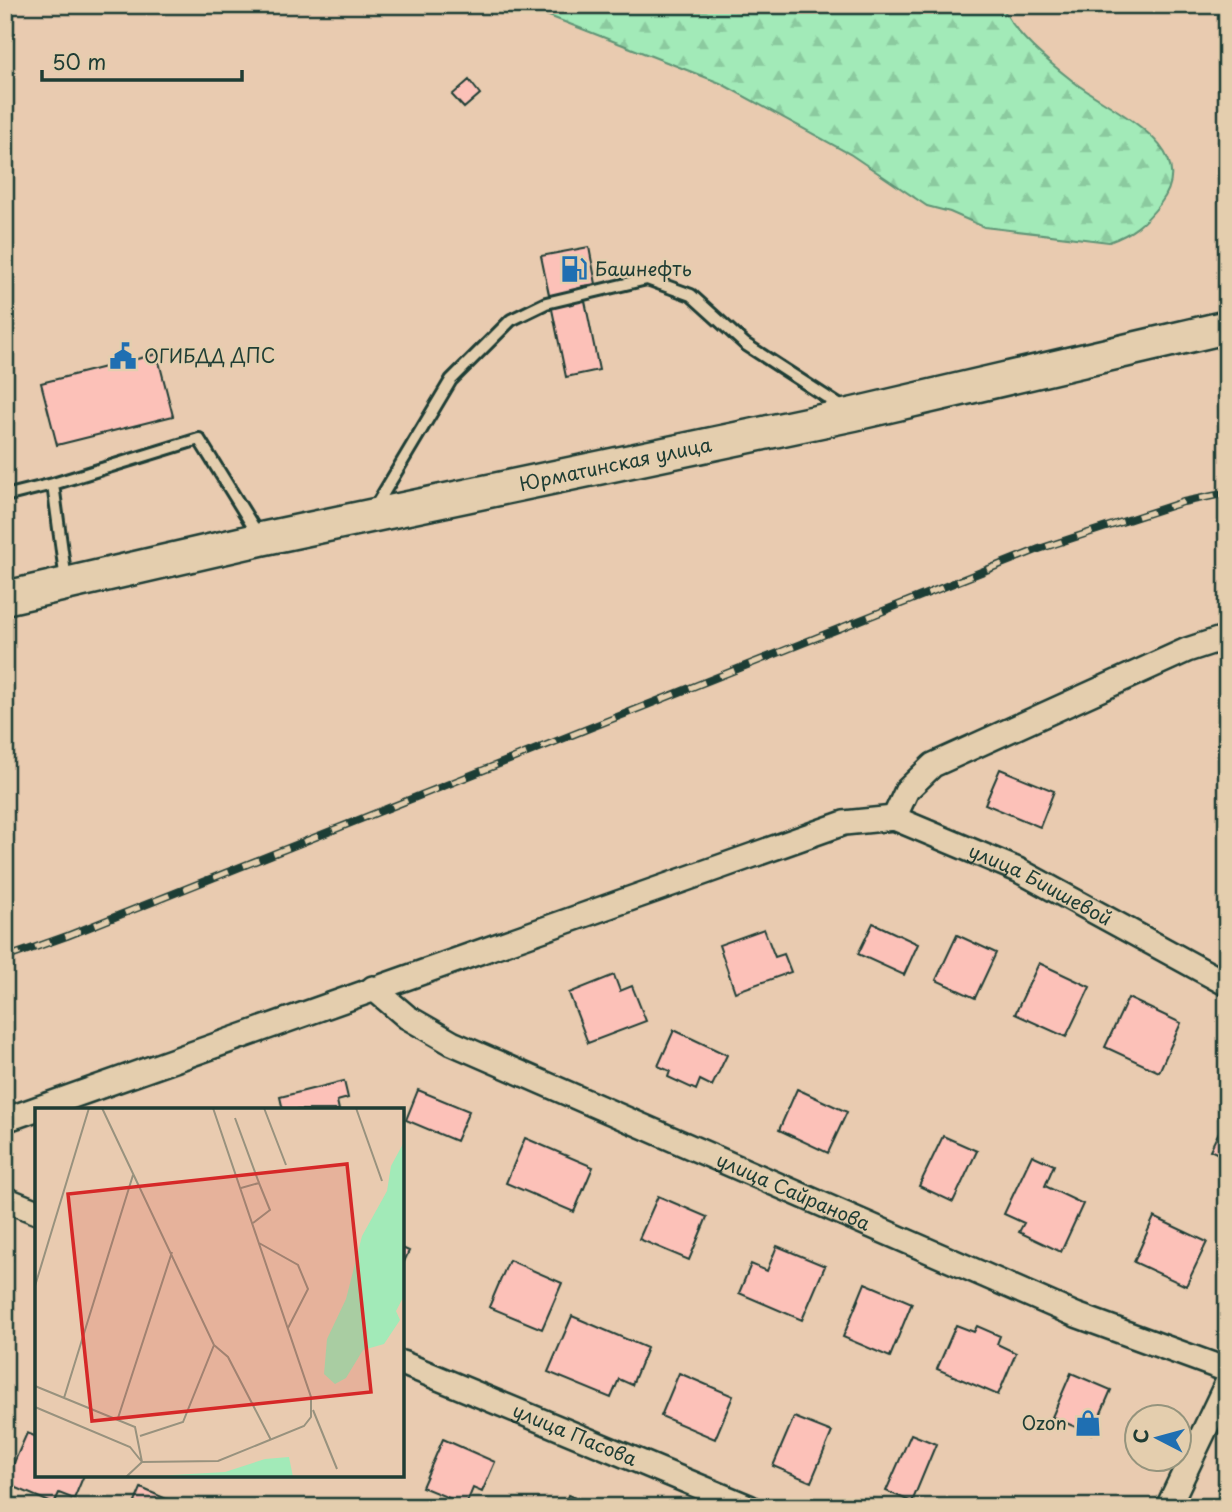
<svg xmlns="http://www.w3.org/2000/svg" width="1232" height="1512" font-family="'Playpen Sans',sans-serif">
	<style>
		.forest { fill: url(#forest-firs); stroke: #609476; stroke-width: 2 }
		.building { fill: #fcc1b8; stroke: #1f3d34; stroke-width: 2 }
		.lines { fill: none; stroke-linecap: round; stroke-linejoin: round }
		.lane-casing { stroke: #1f3d34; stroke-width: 16 }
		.street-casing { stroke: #1f3d34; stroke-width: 28 }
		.secondary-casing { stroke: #1f3d34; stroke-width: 37 }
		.lane { stroke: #e4ceae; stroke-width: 10 }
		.street { stroke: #e4ceae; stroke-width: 23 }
		.secondary { stroke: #e4ceae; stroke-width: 32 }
		.rail-casing { stroke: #1f3d34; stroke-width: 8 }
		.rail { stroke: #e4ceae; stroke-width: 5; stroke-dasharray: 16; stroke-linecap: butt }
		.labels { text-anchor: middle; stroke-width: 5; stroke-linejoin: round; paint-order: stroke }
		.poi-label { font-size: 19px; fill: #1f3d34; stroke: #e4ceae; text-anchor: start }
		.street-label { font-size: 19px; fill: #1f3d34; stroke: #e4ceae }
		.inset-road { fill: none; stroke: #98927e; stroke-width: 2 }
		.view { fill: #d62828; fill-opacity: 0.15; stroke: #d62828; stroke-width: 3.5 }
		.inset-edge { fill: none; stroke: #1f3d34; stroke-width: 3.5 }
	</style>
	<defs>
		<pattern id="forest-firs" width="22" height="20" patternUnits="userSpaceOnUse" patternTransform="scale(1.75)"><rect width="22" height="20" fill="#a2eab8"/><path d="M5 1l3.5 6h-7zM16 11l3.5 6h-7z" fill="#8bca9f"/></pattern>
	</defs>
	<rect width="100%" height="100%" fill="#e9cbb0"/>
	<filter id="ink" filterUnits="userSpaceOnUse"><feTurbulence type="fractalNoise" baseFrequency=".0143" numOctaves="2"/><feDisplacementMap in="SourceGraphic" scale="14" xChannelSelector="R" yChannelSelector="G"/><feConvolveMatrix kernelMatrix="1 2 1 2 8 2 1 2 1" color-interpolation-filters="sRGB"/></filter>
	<g filter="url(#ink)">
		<path class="forest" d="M521,5H1002C1012,33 1051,64 1074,82C1109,110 1204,147 1160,204C1145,223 1132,234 1109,242L984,227L950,212L927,206L850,154L720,83Z"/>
		<path class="building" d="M469,80L480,94L464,108L452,95Z
			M589,247L596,284L582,286L599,370L566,377L541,256Z
			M157,354L173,416L57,445L41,383Z
			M1000,769L1054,791L1040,827L985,804Z
			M873,923L918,944L904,975L858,954Z
			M764,929L775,957L784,954L791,972L735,992L719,945Z
			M957,935L996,953L975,998L936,980Z
			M1039,963L1090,987L1066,1037L1015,1014Z
			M614,975L620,991L632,986L646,1021L588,1043L569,993Z
			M1128,998L1181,1023L1159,1072L1105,1047Z
			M674,1030L727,1055L712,1086L700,1080L696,1090L668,1077L670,1071L658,1066Z
			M344,1081L348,1098L337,1101L339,1110H283L280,1097Z
			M797,1089L847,1112L828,1153L779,1130Z
			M418,1090L469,1111L456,1141L406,1120Z
			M1227,1116V1158L1210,1150Z
			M943,1136L977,1151L953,1202L919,1186Z
			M525,1138L593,1167L574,1212L506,1183Z
			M1032,1155L1054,1165L1045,1186L1083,1204L1061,1252L1019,1232L1024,1223L1004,1214Z
			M658,1196L707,1217L689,1260L639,1239Z
			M1154,1217L1207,1242L1186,1286L1134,1262Z
			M777,1246L825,1266L802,1320L739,1293L751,1264L767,1271Z
			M402,1248L409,1251L402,1266Z
			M5,1257L12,1260L5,1277Z
			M509,1260L562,1283L542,1329L489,1307Z
			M865,1283L912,1303L890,1357L843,1337Z
			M572,1316L647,1348L632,1385L619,1379L611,1398L548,1372Z
			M956,1325L974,1332L977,1326L1000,1336L997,1344L1016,1353L998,1395L937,1369Z
			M679,1373L733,1396L715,1439L661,1416Z
			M1071,1373L1111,1390L1092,1434L1052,1417Z
			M794,1417L832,1432L811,1482L773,1466Z
			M27,1433L37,1437V1475H84L74,1499L59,1493L54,1504L5,1483Z
			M911,1434L936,1444L912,1502L886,1491Z
			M443,1439L495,1462L482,1492L473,1488L466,1505L422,1487Z
			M141,1488L185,1507H133Z
			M568,1495L595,1507H564Z"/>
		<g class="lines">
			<defs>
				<path id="lane" d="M5,496L53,484
					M374,509L451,380L511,320L546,303L647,279L691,295L745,344L845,409
					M66,581L53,484L199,439L259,536"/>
				<g id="street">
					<path d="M894,818L907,790L933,765L1187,650L1227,637"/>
					<path id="s1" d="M373,988L407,1017L452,1043L1076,1315L1227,1370"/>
					<path id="s2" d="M5,1120L844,823L894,818L1018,870L1227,984"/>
					<path d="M5,1199L37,1212"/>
					<path id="s3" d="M402,1363L749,1507"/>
					<path d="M1168,1507L1227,1383"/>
				</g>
				<g id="secondary">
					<path id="s4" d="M5,598L261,539L854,414L1227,327"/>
				</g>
			</defs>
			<use href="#lane" class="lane-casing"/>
			<use href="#street" class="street-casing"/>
			<use href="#secondary" class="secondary-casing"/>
			<use href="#lane" class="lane"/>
			<use href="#street" class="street"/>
			<use href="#secondary" class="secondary"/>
			<defs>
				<path id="rail" d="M5,958L67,936L1039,549L1183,502L1227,493"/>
			</defs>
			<use href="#rail" class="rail-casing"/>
			<use href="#rail" class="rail"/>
		</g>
	</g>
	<defs>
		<symbol id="fuel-bare" viewBox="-9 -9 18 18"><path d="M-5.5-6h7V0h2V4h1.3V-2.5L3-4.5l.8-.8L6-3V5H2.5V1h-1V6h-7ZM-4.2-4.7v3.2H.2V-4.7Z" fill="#1f6fb2" stroke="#e4ceae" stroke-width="2.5" paint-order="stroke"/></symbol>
		<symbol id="civic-bare" viewBox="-9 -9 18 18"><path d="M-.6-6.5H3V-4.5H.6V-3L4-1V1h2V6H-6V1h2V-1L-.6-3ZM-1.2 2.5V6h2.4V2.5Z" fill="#1f6fb2" stroke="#e4ceae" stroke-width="2.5" paint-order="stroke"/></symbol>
		<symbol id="shop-bare" viewBox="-9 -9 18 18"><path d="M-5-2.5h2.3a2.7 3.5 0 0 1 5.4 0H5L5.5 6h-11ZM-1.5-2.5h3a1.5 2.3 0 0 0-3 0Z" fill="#1f6fb2" stroke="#e4ceae" stroke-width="2.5" paint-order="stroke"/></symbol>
	</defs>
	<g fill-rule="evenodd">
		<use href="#fuel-bare" x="555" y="250" width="38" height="38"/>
		<use href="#civic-bare" x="104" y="337" width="38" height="38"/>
		<use href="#shop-bare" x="1069" y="1404" width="38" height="38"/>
	</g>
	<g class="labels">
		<g class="poi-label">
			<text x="595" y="276">Башнефть</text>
			<text x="144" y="363">ОГИБДД ДПС</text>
			<text x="1067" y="1430" text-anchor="end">Ozon</text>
		</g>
		<g class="street-label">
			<text dy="7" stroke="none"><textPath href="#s4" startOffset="625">Юрматинская улица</textPath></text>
			<text dy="7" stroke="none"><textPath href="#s2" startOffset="1101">улица Биишевой</textPath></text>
			<text dy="7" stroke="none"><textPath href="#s1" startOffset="469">улица Сайранова</textPath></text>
			<text dy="7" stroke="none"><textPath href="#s3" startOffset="187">улица Пасова</textPath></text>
		</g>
	</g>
	<g transform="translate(35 1108)">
		<rect width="369" height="369" fill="#e9cbb0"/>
		<path d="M369,34L370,186L361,203L365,212L349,236L328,242L311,270L300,276L289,266L292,231L311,191L327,128L352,83L356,58Z" fill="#a2eab8"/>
		<path d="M254,349L258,369H103L190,364L230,351Z" fill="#a2eab8"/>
		<path class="inset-road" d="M67,0L179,237L148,314L105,328M229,0L251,57M321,0L347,73M200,10L224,75M206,80L224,75L235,102L218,115M224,135L263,157L273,181L253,220M0,178L54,0M179,237L193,249L236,332M0,278L100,319L107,354M29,290L98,67M0,299L95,339L107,354M278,302L302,361M83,310L137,144M91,369L107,354L183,353L269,318L276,309V289L178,0"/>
		<path class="view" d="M312,56L336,284L57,313L33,86Z"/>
		<rect width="369" height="369" class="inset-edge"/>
	</g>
	<rect width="1232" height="1512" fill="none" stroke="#e4ceae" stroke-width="28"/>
	<rect x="14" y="14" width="1204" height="1484" fill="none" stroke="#1f3d34" stroke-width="2.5" filter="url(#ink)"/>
	<g transform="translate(1158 1438) rotate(276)"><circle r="33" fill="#e4ceae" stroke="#95947d" stroke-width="2"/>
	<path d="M0-5L12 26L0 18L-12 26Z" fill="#1f6fb2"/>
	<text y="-10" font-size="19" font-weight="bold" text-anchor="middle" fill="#1f3d34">С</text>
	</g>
	<path d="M42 70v10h200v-10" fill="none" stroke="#1f3d34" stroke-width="3.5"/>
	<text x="52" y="70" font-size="21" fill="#1f3d34" stroke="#e4ceae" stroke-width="5" paint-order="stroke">50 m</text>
</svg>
